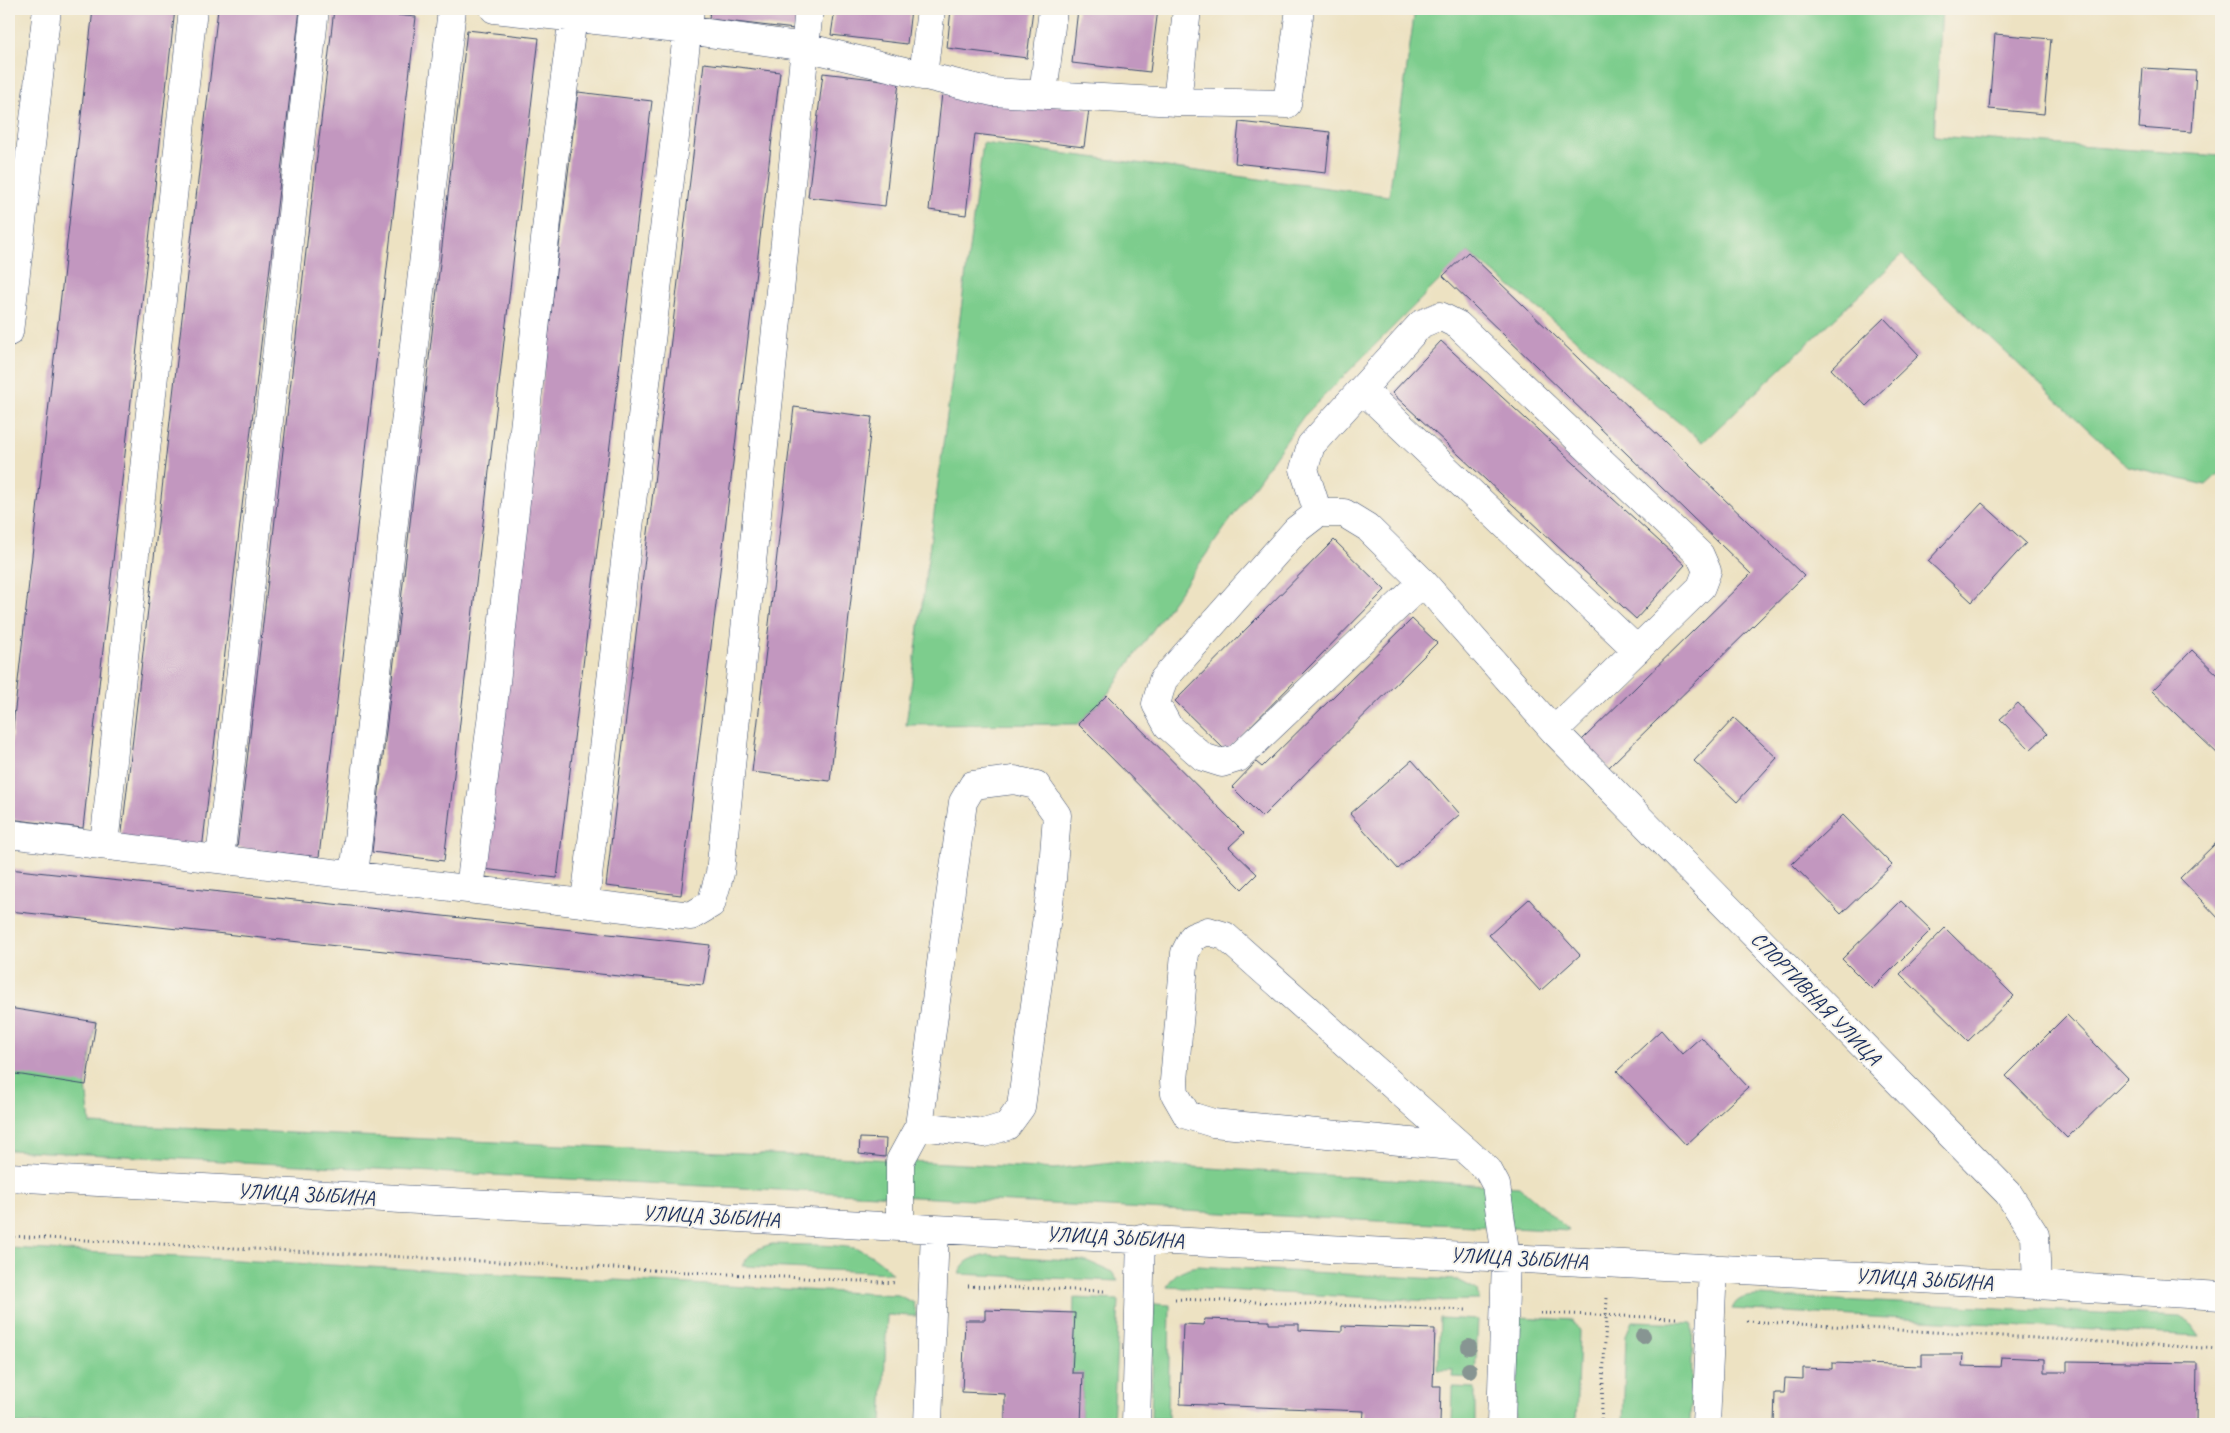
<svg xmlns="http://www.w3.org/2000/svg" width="2230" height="1433" font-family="Caveat,sans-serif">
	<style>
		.green { fill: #7dcd8d; stroke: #4c7e76 }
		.building { fill: #c297bf }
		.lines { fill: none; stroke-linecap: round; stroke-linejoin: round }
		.minor-casing { stroke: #3a4a6d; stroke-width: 29 }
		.path { stroke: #3a4a6d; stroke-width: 3; stroke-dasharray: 1 4; stroke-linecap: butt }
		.minor { stroke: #fff; stroke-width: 28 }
		.tree { fill: #879592 }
		.labels { text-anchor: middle; stroke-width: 4; stroke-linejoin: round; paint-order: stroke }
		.street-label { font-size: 21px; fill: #1b2f5e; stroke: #f7f3e8 }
	</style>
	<rect width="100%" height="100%" fill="#f7f3e8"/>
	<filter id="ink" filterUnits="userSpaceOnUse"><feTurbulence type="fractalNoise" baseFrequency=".02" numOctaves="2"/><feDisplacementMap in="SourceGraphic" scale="10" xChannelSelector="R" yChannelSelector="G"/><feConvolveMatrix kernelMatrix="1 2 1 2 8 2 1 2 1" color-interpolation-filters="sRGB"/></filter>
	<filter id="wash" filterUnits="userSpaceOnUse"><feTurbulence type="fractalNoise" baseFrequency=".0096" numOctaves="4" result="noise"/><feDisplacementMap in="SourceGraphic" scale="20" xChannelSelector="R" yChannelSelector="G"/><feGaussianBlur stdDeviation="1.12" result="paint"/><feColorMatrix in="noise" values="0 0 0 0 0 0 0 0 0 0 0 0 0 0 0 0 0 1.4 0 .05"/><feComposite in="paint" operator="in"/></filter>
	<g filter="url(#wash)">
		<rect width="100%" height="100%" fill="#ede2c2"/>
		<path class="green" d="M1415,9H1942L1934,136L2221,156V471L2206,485L2127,466L1902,255L1703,442L1468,252L1303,417L1107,695L1078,724L906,725L983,143L1389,196Z
			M9,1008L96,1022L86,1085L90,1124L856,1158L1055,1169L1112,1162L1520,1187L1570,1231L9,1150Z
			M772,1244C799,1245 828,1244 854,1248C868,1251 883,1263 892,1273L742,1266C750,1252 757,1248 772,1244Z
			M9,1248L898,1295L914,1303L916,1316L887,1315L882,1424H9Z
			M988,1255L1087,1261L1112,1272L1118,1281L959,1274C964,1259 973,1258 988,1255Z
			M1197,1266L1458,1280L1477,1290L1479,1300L1431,1301L1167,1287C1174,1272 1182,1270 1197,1266Z
			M1757,1296L2180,1317L2190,1323L2199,1336L1732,1309C1737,1297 1746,1297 1757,1296Z
			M1074,1298L1119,1300L1113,1424H1081L1083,1373H1072Z
			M1154,1304L1170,1305L1168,1419L1151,1418Z
			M1520,1317L1573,1320L1579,1331L1576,1424H1515Z
			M1440,1318L1478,1320L1475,1378L1452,1377L1453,1370H1438Z
			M1632,1321L1693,1323L1690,1424H1623L1626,1335Z
			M1453,1387L1475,1388V1424H1452Z"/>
		<g id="blocks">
			<path class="building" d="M93,9H175L83,828L9,819V762Z
				M218,9H300L202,850L121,841Z
				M334,9L416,17L319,857L237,848Z
				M609,9H677L676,17Z
				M710,9H797L795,29L709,19Z
				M835,9H911L907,44L831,35Z
				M951,9H1033L1027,58L947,48Z
				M1078,9H1158L1150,72L1072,63Z
				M467,30L539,38L444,861L372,852Z
				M1995,34L2051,39L2044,114L1989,109Z
				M704,63L780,72L681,895L606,886Z
				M2143,68L2196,71L2192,132L2139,128Z
				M823,73L899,82L885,206L808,197Z
				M578,92L652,101L557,878L483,869Z
				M942,93L1089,109L1084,147L975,134L966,215L929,210Z
				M1239,122L1330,132L1326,173L1235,163Z
				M1468,252L1804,576L1609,767L1582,740L1751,574L1443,276Z
				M1884,318L1919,355L1866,406L1831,369Z
				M1441,341L1685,565L1636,619L1392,393Z
				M794,407L872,417L830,781L752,772Z
				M1982,503L2026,543L1972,602L1928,561Z
				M1334,540L1385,590L1226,751L1175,701Z
				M1412,619L1437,643L1262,817L1232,787L1256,762L1262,767Z
				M2192,650L2221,678V757L2152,691Z
				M1107,695L1244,833L1229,847L1257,874L1242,889L1078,724Z
				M2018,703L2047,734L2030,750L2000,719Z
				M1734,718L1777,758L1737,802L1694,761Z
				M1412,760L1460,814L1398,869L1350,814Z
				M1843,815L1892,865L1841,914L1792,864Z
				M2216,843L2221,848V921L2180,878Z
				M9,869L710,945L703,985L9,911Z
				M1529,899L1580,955L1540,991L1489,935Z
				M1901,901L1931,930L1872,989L1842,959Z
				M1945,928L2014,996L1968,1041L1900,974Z
				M9,1008L96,1022L86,1085L9,1073Z
				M2067,1015L2128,1078L2067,1138L2006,1076Z
				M1661,1030L1682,1054L1701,1037L1748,1087L1686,1145L1617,1071Z
				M860,1138L886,1139L885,1157L859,1154Z
				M985,1310L1075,1313L1072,1373H1083L1081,1424H1005V1394L962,1392L965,1320H985Z
				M1205,1319L1269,1321V1324H1299V1330L1342,1332V1326L1435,1329L1433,1386H1441L1440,1424H1363L1364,1411L1180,1404L1183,1324L1204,1325Z
				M1922,1354H1963L1962,1366L2000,1367L2001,1357L2045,1359V1372H2067V1361L2197,1363L2196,1424H1774L1775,1393H1784L1785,1378L1803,1379V1368L1832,1369V1363L1922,1366Z"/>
		</g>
	</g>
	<g filter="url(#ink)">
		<use href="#blocks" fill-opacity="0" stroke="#3a4a6d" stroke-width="1"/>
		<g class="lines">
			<defs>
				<path id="minor" d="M494,9L687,30L805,47L992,92L1177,102L1287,104L1300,9
					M923,76L931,9
					M1043,95L1053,9
					M1177,102L1187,9
					M9,332L47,9
					M1362,389L1637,650
					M1318,513L1304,469L1311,445L1421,324L1440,316L1458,325L1700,555L1707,571L1701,587L1554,731
					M1423,582L1238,758L1222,763L1203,757L1168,726L1156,704L1163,680L1296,530L1318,513H1344L1367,527L1423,582L1554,731L2008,1193L2035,1235L2037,1285
					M9,834L691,916L711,904L720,873L809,9
					M104,845L193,9
					M220,859L315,9
					M354,875L452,9
					M470,889L496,682L553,167L574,9
					M585,902L690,9
					M1462,1147L1213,1123L1187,1115L1175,1094L1174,1081L1185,953L1193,937L1208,931L1225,936L1462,1147L1488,1170L1496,1185L1506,1258L1501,1424
					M9,1177L935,1229L2037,1285L2221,1296
					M900,1227V1161L919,1126L963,802L973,785L1014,780L1036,785L1057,815L1052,880L1021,1107L1007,1126L984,1133L919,1126
					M928,1424L935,1229
					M1136,1424L1141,1238
					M1706,1424L1713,1268"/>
			</defs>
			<use href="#minor" class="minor-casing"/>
			<path class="path" d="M9,1236L897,1283
				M968,1286L1104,1291
				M1175,1299L1468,1310
				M1540,1313L1676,1318
				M1747,1321L2221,1349
				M1601,1424L1607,1298"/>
			<use href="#minor" class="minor"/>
		</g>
		<g class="tree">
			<circle cx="1643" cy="1336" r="8"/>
			<circle cx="1469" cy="1347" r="8"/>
			<circle cx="1469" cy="1370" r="8"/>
		</g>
	</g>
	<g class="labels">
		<g class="street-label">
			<text transform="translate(1816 998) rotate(46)" y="7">СПОРТИВНАЯ УЛИЦА</text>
			<text transform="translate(306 1194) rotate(3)" y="7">УЛИЦА ЗЫБИНА</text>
			<text transform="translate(711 1216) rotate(3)" y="7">УЛИЦА ЗЫБИНА</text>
			<text transform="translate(1115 1237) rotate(3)" y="7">УЛИЦА ЗЫБИНА</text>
			<text transform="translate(1519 1258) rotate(3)" y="7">УЛИЦА ЗЫБИНА</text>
			<text transform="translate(1924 1279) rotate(3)" y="7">УЛИЦА ЗЫБИНА</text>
		</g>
	</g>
	<rect width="2230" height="1433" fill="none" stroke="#f7f3e8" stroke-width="30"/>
</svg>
